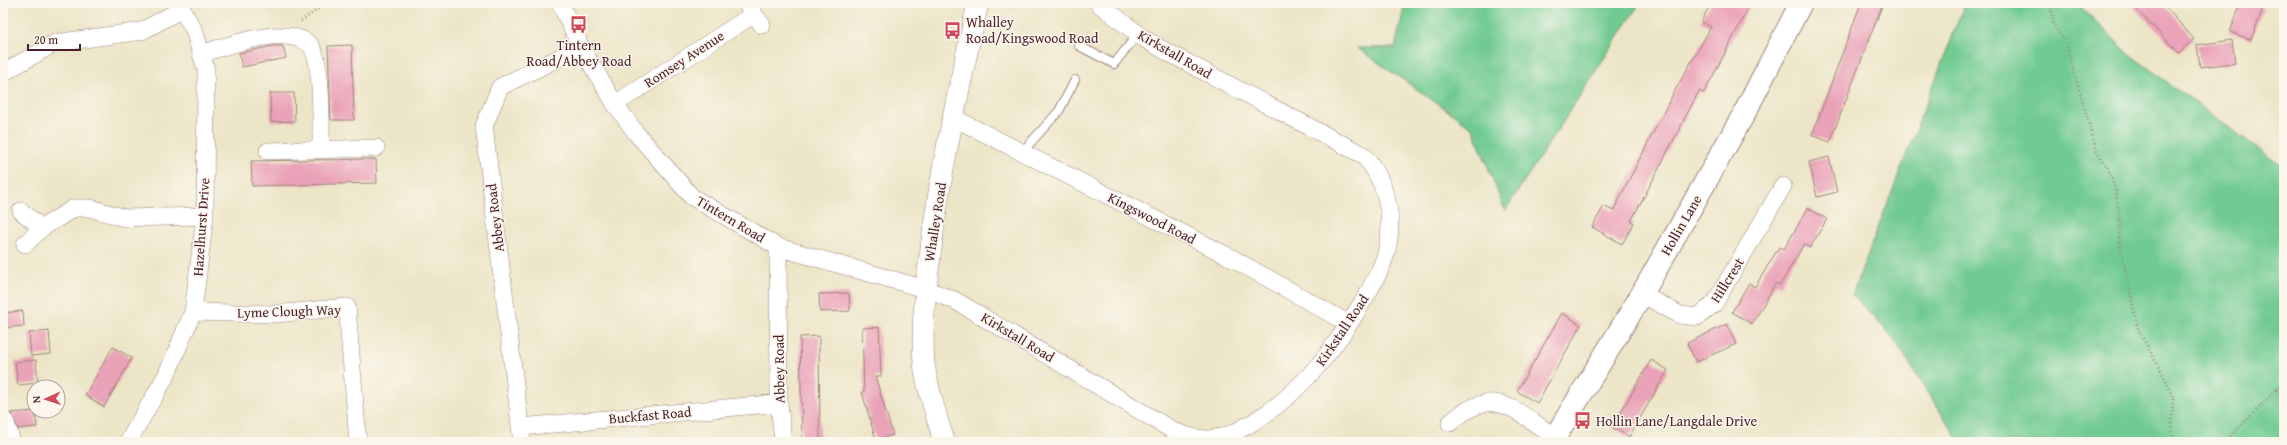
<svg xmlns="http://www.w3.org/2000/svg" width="2287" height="445" font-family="'Gentium Book Plus',serif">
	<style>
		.green { fill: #70ca91; stroke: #5d745e }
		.building { fill: #eaa2b8 }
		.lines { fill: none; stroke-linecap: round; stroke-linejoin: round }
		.service-casing { stroke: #9b8279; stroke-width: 10 }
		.minor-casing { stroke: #9b8279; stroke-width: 18 }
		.tertiary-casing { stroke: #9b8279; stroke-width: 22 }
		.primary-casing { stroke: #9b8279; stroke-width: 24 }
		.path { stroke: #9b8279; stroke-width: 2.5; stroke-dasharray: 1 3; stroke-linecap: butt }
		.service { stroke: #fff; stroke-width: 8 }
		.minor { stroke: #fff; stroke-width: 17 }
		.tertiary { stroke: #fff; stroke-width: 21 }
		.primary { stroke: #fff; stroke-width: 22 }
		.labels { text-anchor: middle; stroke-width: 3; stroke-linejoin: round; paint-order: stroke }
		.poi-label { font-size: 14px; fill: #4a1f2b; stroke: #fbf7ec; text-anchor: start }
		.street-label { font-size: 14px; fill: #4a1f2b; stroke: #fbf7ec }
	</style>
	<rect width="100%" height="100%" fill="#fbf7ec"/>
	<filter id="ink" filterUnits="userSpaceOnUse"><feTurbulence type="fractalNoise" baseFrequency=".025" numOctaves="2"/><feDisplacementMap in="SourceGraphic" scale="8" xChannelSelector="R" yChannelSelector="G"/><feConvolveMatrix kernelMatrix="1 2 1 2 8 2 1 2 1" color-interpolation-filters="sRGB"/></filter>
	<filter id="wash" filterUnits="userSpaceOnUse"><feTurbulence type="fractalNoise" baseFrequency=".012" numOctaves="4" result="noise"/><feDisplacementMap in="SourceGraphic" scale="16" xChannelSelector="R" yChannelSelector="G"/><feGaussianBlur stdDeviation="0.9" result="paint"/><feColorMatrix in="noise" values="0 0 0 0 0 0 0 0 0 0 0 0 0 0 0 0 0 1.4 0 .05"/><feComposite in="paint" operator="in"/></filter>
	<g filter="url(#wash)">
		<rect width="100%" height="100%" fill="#ece5c7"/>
		<path class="green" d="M1405,3H1640L1505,211L1473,128L1357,48H1395Z
			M1965,3H2077L2129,54L2284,168V442H1960L1889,333L1852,295Z"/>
		<g id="blocks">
			<path class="building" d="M1711,3H1751L1704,93L1699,91L1645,195L1631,221L1634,223L1622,244L1592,227L1604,206L1613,211L1673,94L1711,27L1701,22Z
				M1861,3H1883L1830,142L1812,135Z
				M2130,3H2162L2194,39L2179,53Z
				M2241,3H2249L2263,8L2251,40L2230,32Z
				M2232,40L2235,63L2200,67L2197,45Z
				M352,45L354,120H331L328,46Z
				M273,46H283L286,58L242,67L239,53Z
				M270,93H294L295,121L271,122Z
				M1829,157L1837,192L1817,197L1809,162Z
				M376,159L377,183L252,186L251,161Z
				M1808,208L1827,219L1810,248L1804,244L1780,285L1776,283L1752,324L1732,312L1749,283L1755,287L1779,247L1784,249Z
				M849,293L850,311L820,312L819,294Z
				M23,311L24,326L3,328V313Z
				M1562,313L1581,325L1537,403L1517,391Z
				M1727,324L1736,344L1696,362L1687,343Z
				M879,327L881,376H875L893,435L876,440L862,392H864L862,328Z
				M49,331L51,354L31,356L29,333Z
				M819,336L820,442H802L800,337Z
				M113,347L132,358L104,407L85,395Z
				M36,360L38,383L18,385L15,362Z
				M1651,360L1668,370L1629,437L1612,427Z
				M35,411L37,427L18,429L11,413Z"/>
		</g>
	</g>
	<g filter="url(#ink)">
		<use href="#blocks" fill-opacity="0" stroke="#9b8279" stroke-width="1"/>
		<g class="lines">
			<defs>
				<path id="service" d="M1079,46L1114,64L1138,34
					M1023,151L1059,111L1075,80"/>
				<path id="minor" d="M560,3L581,47L615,104L636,133L692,197L778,247L925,289L956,301L1172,430C1186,436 1200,441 1216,438C1230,436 1243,428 1255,421C1303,391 1337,346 1365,298C1374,282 1385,263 1388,245C1394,214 1385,178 1363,155L1167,52L1143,38L1098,3
					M746,3L762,25
					M201,54C227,46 287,23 310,45C323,58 321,129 321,149
					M3,73L55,43L142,31L182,9
					M615,104L754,14
					M952,117L1228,256L1349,324
					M268,151L376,148
					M21,211L42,228
					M25,244L42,228L74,208H90L125,218L205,216
					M778,247L779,403L783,442
					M1642,294L1680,315L1697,317L1714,304L1783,186
					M193,312L275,314L347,307L358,442
					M3,419L6,423L12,442
					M1450,423C1495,383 1513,410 1555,437
					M521,427L779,403
					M128,442L166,376L193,312L205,216L206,69L194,30L178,3
					M522,442L484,126L500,87L581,47"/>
				<path id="tertiary" d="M944,442C937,416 927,390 924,363C921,324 926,286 931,248C941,165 960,84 978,3"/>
				<path id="primary" d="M1552,442L1642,294L1745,112L1801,3"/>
			</defs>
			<use href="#service" class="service-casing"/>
			<use href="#minor" class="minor-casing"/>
			<use href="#tertiary" class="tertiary-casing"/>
			<use href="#primary" class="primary-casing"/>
			<path class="path" d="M2050,3L2054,26L2065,41L2097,152L2108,168L2116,192L2120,222L2119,239L2138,329L2166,380L2173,398L2172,428L2174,442
				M301,21L327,3
				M2276,389L2284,393
				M2225,442L2284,382"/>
			<use href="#service" class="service"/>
			<use href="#minor" class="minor"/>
			<use href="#tertiary" class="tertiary"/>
			<use href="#primary" class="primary"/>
		</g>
	</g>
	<defs>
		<symbol id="bus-bare" viewBox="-9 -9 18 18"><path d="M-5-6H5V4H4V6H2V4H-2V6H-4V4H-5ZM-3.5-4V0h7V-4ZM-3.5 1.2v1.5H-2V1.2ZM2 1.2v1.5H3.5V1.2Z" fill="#d1495b" stroke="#fbf7ec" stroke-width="2.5" paint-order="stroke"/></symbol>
	</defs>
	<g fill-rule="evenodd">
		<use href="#bus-bare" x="566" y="12" width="25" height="25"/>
		<use href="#bus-bare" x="940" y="18" width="25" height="25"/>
		<use href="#bus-bare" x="1570" y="408" width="25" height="25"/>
	</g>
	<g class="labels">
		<g class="poi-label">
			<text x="966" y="27">Whalley<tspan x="966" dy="16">Road/Kingswood Road</tspan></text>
			<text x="579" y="50" text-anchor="middle">Tintern<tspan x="579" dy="16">Road/Abbey Road</tspan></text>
			<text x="1596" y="426">Hollin Lane/Langdale Drive</text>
		</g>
		<g class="street-label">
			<text transform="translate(1175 54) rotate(30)" y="5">Kirkstall Road</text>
			<text transform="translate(684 59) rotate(-33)" y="5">Romsey Avenue</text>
			<text transform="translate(495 218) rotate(-97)" y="5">Abbey Road</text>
			<text transform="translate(1152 218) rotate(27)" y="5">Kingswood Road</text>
			<text transform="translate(731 219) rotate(31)" y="5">Tintern Road</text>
			<text transform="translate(935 222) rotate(-81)" y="5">Whalley Road</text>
			<text transform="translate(1681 225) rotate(-60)" y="5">Hollin Lane</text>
			<text transform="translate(201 227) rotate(-86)" y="5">Hazelhurst Drive</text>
			<text transform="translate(1727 280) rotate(-58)" y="5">Hillcrest</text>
			<text transform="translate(289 311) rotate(-2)" y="5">Lyme Clough Way</text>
			<text transform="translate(1342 330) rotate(-56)" y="5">Kirkstall Road</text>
			<text transform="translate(1018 337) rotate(31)" y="5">Kirkstall Road</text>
			<text transform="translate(779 369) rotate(-91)" y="5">Abbey Road</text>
			<text transform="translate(650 415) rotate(-5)" y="5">Buckfast Road</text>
		</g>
	</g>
	<rect width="2287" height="445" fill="none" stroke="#fbf7ec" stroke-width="16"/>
	<g transform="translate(46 399) rotate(267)"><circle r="19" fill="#fbf7ec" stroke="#b4a19f"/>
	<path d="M0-3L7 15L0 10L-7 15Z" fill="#d1495b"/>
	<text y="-6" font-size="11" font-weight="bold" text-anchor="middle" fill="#4a1f2b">N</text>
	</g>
	<path d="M28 44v6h52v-6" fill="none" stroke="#4a1f2b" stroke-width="2"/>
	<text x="34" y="44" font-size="12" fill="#4a1f2b" stroke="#fbf7ec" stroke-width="3" paint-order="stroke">20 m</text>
</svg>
